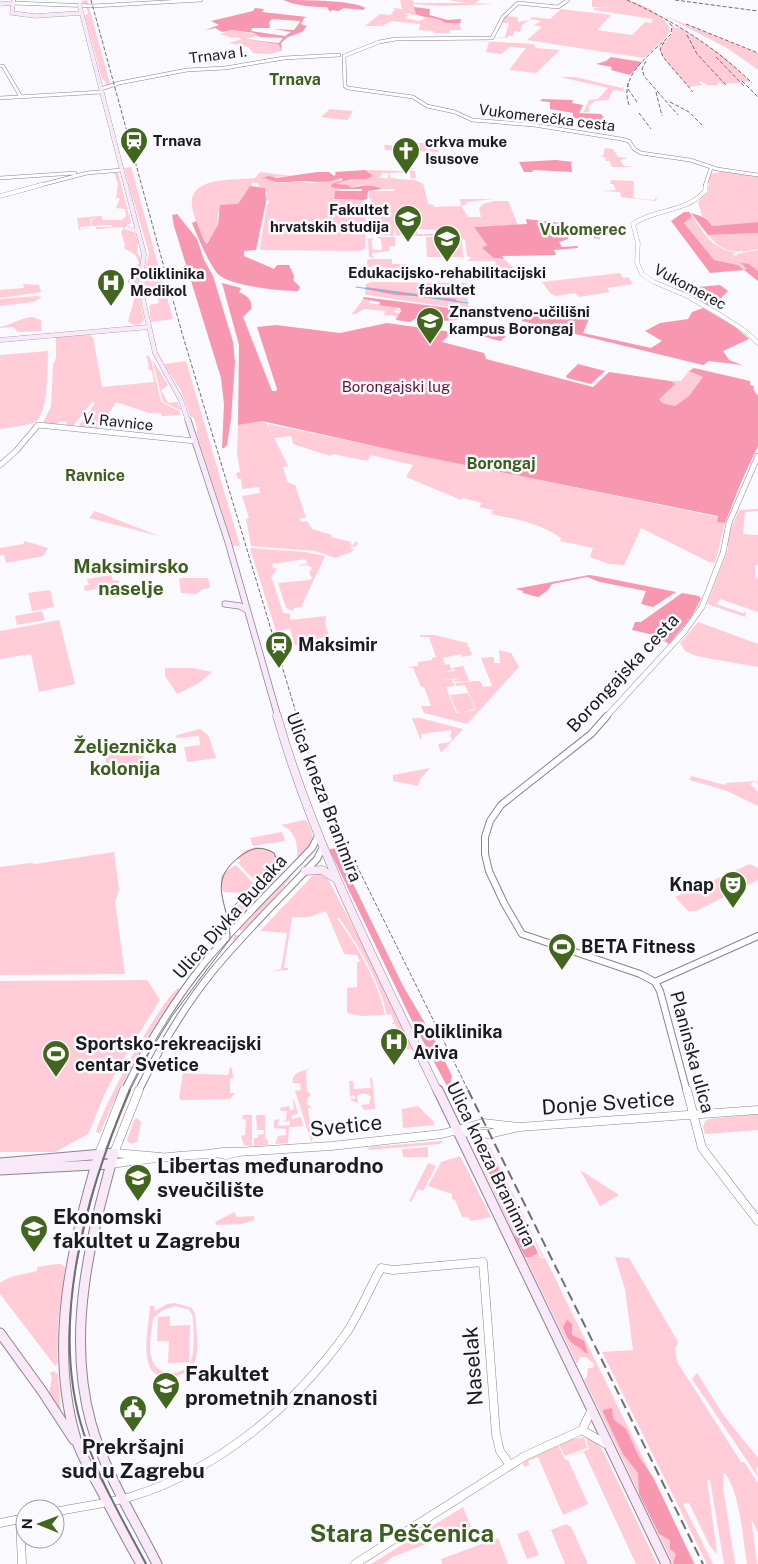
<svg xmlns="http://www.w3.org/2000/svg" width="758" height="1564" font-family="'Public Sans',sans-serif">
	<style>
		.green { fill: #ffccd7; fill-rule: evenodd }
		.forest { fill: #f797b0; fill-rule: evenodd }
		.lines { fill: none; stroke-linecap: round; stroke-linejoin: round }
		.stream { stroke: #5ac1f1; stroke-width: 1 }
		.tertiary-far4-casing { stroke: #888590; stroke-width: 4 }
		.tertiary-far3-casing { stroke: #888590; stroke-width: 4.5 }
		.tertiary-far2-casing { stroke: #888590; stroke-width: 6 }
		.tertiary-far1-casing { stroke: #888590; stroke-width: 8 }
		.tertiary-casing { stroke: #888590; stroke-width: 9 }
		.secondary-far4-casing { stroke: #888590; stroke-width: 4.5 }
		.secondary-far3-casing { stroke: #888590; stroke-width: 5 }
		.secondary-far2-casing { stroke: #888590; stroke-width: 7 }
		.secondary-far1-casing { stroke: #888590; stroke-width: 9 }
		.secondary-casing { stroke: #888590; stroke-width: 11 }
		.tertiary-far4 { stroke: #fff; stroke-width: 3 }
		.tertiary-far3 { stroke: #fff; stroke-width: 4 }
		.tertiary-far2 { stroke: #fff; stroke-width: 5 }
		.tertiary-far1 { stroke: #fff; stroke-width: 6 }
		.tertiary { stroke: #fff; stroke-width: 8 }
		.secondary-far4 { stroke: #f9e8f7; stroke-width: 4 }
		.secondary-far3 { stroke: #f9e8f7; stroke-width: 4.5 }
		.secondary-far2 { stroke: #f9e8f7; stroke-width: 5.5 }
		.secondary-far1 { stroke: #f9e8f7; stroke-width: 8 }
		.secondary { stroke: #f9e8f7; stroke-width: 9 }
		.tram-far1 { stroke: #706f74; stroke-width: 1 }
		.tram { stroke: #706f74; stroke-width: 2 }
		.rail-far1 { stroke: #706f74; stroke-width: 1; stroke-dasharray: 4 2; stroke-linecap: butt }
		.rail { stroke: #706f74; stroke-width: 2; stroke-dasharray: 10 5; stroke-linecap: butt }
		.secondary-bridge-casing { stroke: #888590; stroke-width: 4.5; stroke-linecap: butt }
		.secondary-bridge { stroke: #f9e8f7; stroke-width: 4 }
		.labels { text-anchor: middle; stroke-width: 5; stroke-linejoin: round; paint-order: stroke }
		.far-street-label { font-size: 15px; fill: #1b1a1e; stroke: #faf9fe }
		.far-poi-label { font-size: 15px; font-weight: bold; fill: #1b1a1e; stroke: #faf9fe; text-anchor: start }
		.far-park-label { font-size: 15px; fill: #671333; stroke: #faf9fe }
		.far-quarter-label { font-size: 16px; font-weight: bold; fill: #3d5e1d; stroke: #faf9fe }
		.far-neighbourhood-label { font-size: 16px; font-weight: bold; fill: #3d5e1d; stroke: #faf9fe }
		.poi-label { font-size: 18px; font-weight: bold; fill: #1b1a1e; stroke: #faf9fe; text-anchor: start }
		.street-label { font-size: 18px; fill: #1b1a1e; stroke: #faf9fe }
		.neighbourhood-label { font-size: 19px; font-weight: bold; fill: #3d5e1d; stroke: #faf9fe }
		.near-street-label { font-size: 21px; fill: #1b1a1e; stroke: #faf9fe }
		.near-poi-label { font-size: 21px; font-weight: bold; fill: #1b1a1e; stroke: #faf9fe; text-anchor: start }
		.near-quarter-label { font-size: 24px; font-weight: bold; fill: #3d5e1d; stroke: #faf9fe }
	</style>
	<rect width="100%" height="100%" fill="#faf9fe"/>
	<path class="green" d="M87,0L110,84L106,86L105,81L102,79L85,16L88,13L86,6L81,1Z
		M400,0H412L414,3H467L448,0H480L474,3L493,4L441,6L413,4L417,15H412L409,13L404,15H409L405,18L419,21L425,19L423,17L440,19L445,23H460L461,30H450L449,33H434L433,31L419,30L420,24L391,21L382,26H365L380,14L392,15L391,14L395,9L392,8L402,9Z
		M592,0C603,0 617,0 627,0C642,4 667,15 670,31L666,37L644,58L527,40L542,27L534,25L541,21L530,19L532,17L550,19L561,9L611,15L597,30L632,35L645,22L651,23L653,19L594,10L593,8L616,7H592Z
		M506,16L517,17L518,22L529,20L522,25L520,32L514,31L513,36H508V38L495,37H505L509,23H502Z
		M665,16L758,53V70L727,48Z
		M672,24L676,29L679,27L721,54L751,82L722,84L720,82L717,83L718,85H707L700,81L699,82L702,85L689,87C683,80 659,56 660,49C661,44 669,38 672,33Z
		M232,30L260,35L246,39L278,44L282,51L269,54L253,53L248,47L229,43L242,39L237,37L232,38L220,34Z
		M481,41L534,44L536,48L560,50L536,73L509,70L526,48L510,47L501,54L486,52L489,42Z
		M560,77H575L622,88L624,86L623,90L651,98L630,92L613,90L608,100L595,101L588,107L590,111L583,113L589,100L598,99L608,88Z
		M330,109L353,111L347,120L321,117Z
		M424,141C429,141 437,147 439,152L385,150L384,145L420,147V145L411,143H423Z
		M605,148L613,149L618,157L628,158L620,160L624,166L635,167H612L609,161H605L606,160L605,157H599L603,156Z
		M131,167L173,319L151,322L149,305L159,303L156,289L146,290L143,278L149,253L124,168Z
		M419,167L410,170L415,171L416,178L411,179L410,172L390,173V177L398,179L388,178L389,173H382L379,178L415,180L423,184L428,204L434,205L433,207L461,206L460,199H493L466,202L467,204L461,206L468,217H481L479,208L483,204L494,201H508L518,225L474,227L487,245L484,250L497,259H504L515,269L497,272L495,261H467L471,258L467,256L465,240L456,236V234L446,236L445,228H452L451,226L444,227L445,236H424V234L442,233V230L417,229V234H423V236H415L411,226L410,234L396,236L395,227L394,236L370,235L368,233L369,202L372,200L369,198V191H394V189H382L374,186L359,185L352,188L336,185L353,179L372,178L373,177L365,170L401,171Z
		M716,170L758,176H747L758,177V222L712,226L707,218L702,216L698,202L708,192L710,174L722,172Z
		M114,172L118,173L131,223L123,227L96,229V227H112V225L92,226L91,220L97,218L90,219L91,226L80,227V229L92,228L79,230L77,218L101,216L103,220H122L126,216L125,209L116,208L120,198H116L118,184Z
		M260,172L291,176C281,177 273,176 264,179L269,178L273,182L284,183L290,181L312,183L342,179L335,184L340,191H335L333,200H362L366,202L365,249L359,251L261,250L260,248L267,205L270,201L265,200L267,194L265,189L258,186L259,184L253,182L238,204L218,213L217,229L206,244C201,236 197,225 194,215C181,175 230,181 255,178Z
		M611,180L634,181L633,198L654,200L657,196L656,201L621,197L620,192L603,191L616,190L613,184H610Z
		M692,216C707,237 710,247 736,253L732,255L738,256L736,254L758,250V271L749,264L742,262L748,270H744L738,265L714,260L684,223Z
		M126,229L134,232L138,242L137,252L141,259L137,285L133,281L131,273H134L131,271H135L139,266L136,265L139,264C137,256 136,254 125,249L124,246L126,245L124,243L121,231Z
		M758,233V249C736,253 723,254 708,235Z
		M374,237L371,241L373,250H382L381,239L376,237H395V246H389V251L372,253V256L376,258L369,257L368,239Z
		M455,237L462,240L463,257H427L426,237Z
		M369,259H392V264H407L404,266L406,280H377V278H380V267L372,266L370,270V265L368,280L367,261Z
		M620,273L623,278L628,277L633,284L607,288L610,292L579,297L575,293L555,296L550,293L542,282Z
		M371,282L464,283L467,284L468,307L462,309L367,295L365,294L366,284Z
		M23,284L39,285L41,292L0,298V290L24,288Z
		M135,287L138,291L144,320C141,326 132,326 128,321L135,296Z
		M37,296L42,297L33,302L0,306V299Z
		M363,299L370,301L369,303L395,307L401,311L395,310L393,312L400,313L396,320L395,316L384,315L385,311L364,309L355,314H352Z
		M32,317L41,320V331L18,332L13,327L0,328V327C11,325 20,318 32,317Z
		M89,334L93,338L102,387L154,382L152,371L147,368L149,367L147,358H145L148,355L151,360L161,402L179,411L181,415L162,416L161,413H149L116,402L99,429L78,427L95,403L92,402L72,427H64L67,422L60,421L56,426L43,423L51,406L53,365L56,358V338L60,336Z
		M48,351C47,367 49,414 35,422C28,426 9,427 0,429V355Z
		M152,359L168,385L161,390L168,403L177,402L182,411L163,402Z
		M186,361L240,546H233L197,435V428L194,418L190,416L181,391L164,364Z
		M689,371L704,377L689,396L675,406L662,403L659,398L674,384L670,381H681Z
		M262,421L267,424L288,466L283,467L287,482L295,485L306,518H300L301,522L307,521L312,529L332,535L331,537L351,542L350,544L353,545L356,541L358,543L355,547L351,546L350,548L354,549L351,552L335,558L315,551L251,546L246,519L249,518L242,496L260,493L259,487L242,489L241,479H238L236,473L240,472L237,453L238,425Z
		M268,424L718,517V522L725,523L715,563L709,562L641,528L624,565L609,564L590,557L593,548L560,541L561,538C540,523 516,519 491,514L493,510L479,507L482,503L463,498L461,500L406,477L413,465L371,455L367,461L333,454L330,456L293,444L291,436L274,438Z
		M758,509V511L745,512L743,534L758,535V565H755V577L758,579V612L720,599L716,604L743,613L746,612L745,617L707,604L728,549V535L739,510Z
		M95,511L159,536L89,518Z
		M25,541L48,548L43,556L6,563L4,555H0V548L23,544Z
		M252,548L305,552L325,556L301,607L294,608L293,611L286,608L278,583L310,580L312,578L309,573L312,568L308,565L299,566V565L307,564L306,559L272,564L273,568L278,569L275,570V572L271,576L283,613L290,614V620L326,616L325,623L329,637L319,638V644L295,645L290,629L276,631L250,549Z
		M111,575L113,581L118,580L119,583H115L116,585L85,591L84,586L89,585L87,579Z
		M182,578H208L210,588L203,589L196,594L181,593L179,579Z
		M50,590L54,607L32,611L28,593Z
		M42,611L45,620L17,625L15,616Z
		M59,620L75,684L39,692L31,654L0,659V631Z
		M698,622L758,644V667L696,656L685,651L680,643Z
		M420,635H434L467,643L469,646L462,643L469,647L472,655L462,657L461,654L443,658L445,665L449,664L452,670L440,672L456,671L452,668L463,666L469,681L455,682L454,680L459,678L443,680H452L455,686L446,687L456,713L459,712H457L450,695L468,693L475,709L462,712L476,710L465,685L456,686L455,683L478,681L481,682L483,687L492,686L481,658L494,657V663H500L499,650L511,653L519,667L467,724L424,713L421,706H431L424,687H421L413,668L406,667L418,666V662L432,660V658L436,657L429,637H420Z
		M165,668H193L212,672L199,683L177,694L165,676Z
		M412,718H420L463,729L441,753L438,744L450,742L452,739L449,735H451V730L421,734V739L425,740L420,739Z
		M200,729L208,735L216,758L187,762L184,747L200,745L199,736L176,738L177,735Z
		M140,742L145,767L107,773L104,746Z
		M430,768L420,779L418,786L393,781V775Z
		M691,776L725,785L726,783L757,781L758,784L755,781L750,784L758,792V806L727,791L690,780Z
		M304,820L307,821C317,845 314,842 297,860C298,844 296,831 281,825Z
		M282,832L285,841L253,846L250,838Z
		M256,847L271,850L278,859L275,869L256,882L238,863L241,861L237,858L246,850Z
		M114,852L119,890L115,902L125,974L0,975V867L30,863L35,864Z
		M750,864L758,868V880L696,911H688L675,897Z
		M236,865L254,884L245,893L223,892C218,874 220,875 236,865Z
		M315,873L326,875L328,879L361,942L412,1049L404,1050L407,1048L403,1039L398,1040L402,1037L399,1032L395,1033L398,1030L395,1024H391L394,1022L391,1014L387,1015C379,979 360,948 339,918H337C358,948 377,979 385,1015L362,1016L347,1013V988L357,987V962H360L357,955L344,954L326,911L309,917H292L284,968H288V970L273,971L281,969L287,933L260,931Z
		M292,874C291,880 248,930 241,931L239,929Z
		M268,883V885L233,919L236,908L258,885Z
		M234,935H240L165,1036L132,1096L113,1140C143,1065 181,1004 233,942Z
		M147,980L160,1000L120,1064L105,1093L88,1134L55,1152H0V981Z
		M178,988L181,989C149,1034 121,1082 100,1133L96,1132C104,1104 157,1006 178,988Z
		M230,1067L232,1068L233,1078L230,1079V1093H235L230,1099L181,1100L179,1098L183,1073L228,1075Z
		M311,1068L306,1071L307,1092L311,1094L307,1099V1104L312,1108H308L310,1130L314,1132V1138L311,1141L295,1091L301,1090L300,1083H293C291,1072 303,1071 311,1068Z
		M370,1078H372L375,1109L364,1110L361,1105L369,1104L371,1097C367,1093 361,1092 357,1096L358,1103L352,1101L350,1098L354,1099L356,1097L353,1095L350,1097L349,1081H353L354,1089L371,1088Z
		M294,1099L298,1114L292,1115V1119L301,1117L303,1126L289,1127L288,1143L275,1144L278,1136L286,1135V1129L274,1128V1120L279,1119L278,1126L290,1125V1121L282,1122L286,1120L287,1111H281L280,1108L289,1106L290,1110L294,1109L293,1100Z
		M418,1106L434,1122V1125L403,1128L402,1109Z
		M758,1114V1130L705,1134L703,1127L705,1121L709,1119Z
		M243,1115H252V1146L244,1145L241,1136L245,1135L246,1120L242,1119Z
		M256,1115H265V1139L268,1140V1145L254,1146V1138H258V1135L264,1134V1130H257Z
		M137,1118L141,1122L137,1142L130,1144L127,1140L134,1120Z
		M443,1141L440,1144L368,1150L369,1147Z
		M487,1141L540,1250L544,1257H542L489,1150L479,1153L478,1149Z
		M428,1147V1157H403L402,1149Z
		M475,1151L499,1198L511,1205L508,1215L516,1229L522,1228L524,1223L527,1231L517,1233L515,1237Z
		M460,1156L491,1217L471,1221L468,1217H462L455,1200L452,1199V1194L428,1186L441,1162Z
		M428,1163L436,1166L423,1191L418,1189L411,1202L409,1201Z
		M580,1170L619,1195L600,1206Z
		M234,1212L237,1217L254,1216V1220L242,1224L217,1225L215,1222Z
		M538,1253L541,1258H545L695,1564H673L584,1379L587,1377L588,1368H593L594,1364L586,1357H580L577,1364L525,1257H531Z
		M615,1257L629,1258L678,1342L675,1349L677,1362L741,1462H744L758,1483V1533L751,1518L757,1564H747C742,1535 741,1497 725,1473L723,1474V1488L735,1564H724L710,1480H707L717,1554L710,1546L689,1503L683,1504L713,1564H707L602,1352L633,1350L625,1289Z
		M56,1264H61L65,1268L58,1322L57,1364L55,1366L0,1294V1283C13,1274 23,1275 37,1271V1267Z
		M175,1303L192,1308L195,1314C196,1325 199,1351 195,1361C189,1378 155,1385 149,1365C143,1348 149,1324 150,1306H154L155,1311L167,1304ZM175,1306L188,1309L192,1314C194,1323 195,1352 191,1360C184,1379 155,1377 151,1357C148,1345 152,1330 153,1318L163,1310Z
		M170,1316L169,1326L190,1325L189,1362L168,1363L169,1341H157L158,1317Z
		M54,1371L58,1375L61,1412L49,1392L52,1378L50,1373Z
		M697,1373L724,1416L758,1458V1467L756,1468L758,1477L692,1379Z
		M584,1437L587,1448L565,1456L559,1445L573,1439Z
		M586,1438L597,1443L602,1449L657,1564H636L584,1452L569,1457L589,1449Z
		M558,1445L565,1460H568L588,1504L563,1515L538,1457L528,1461L529,1465L524,1467L523,1464L527,1460Z
		M463,1507L471,1527L392,1557L383,1564H371Z
		M566,1524L571,1527L588,1564H565L551,1530Z
		M528,1530L539,1555L527,1559L517,1534Z
		M498,1538L508,1564H442L441,1559Z"/>
	<path class="forest" d="M283,0C301,0 354,0 365,8L363,10L344,8L338,11L332,10L330,12L327,7C311,7 298,6 283,0Z
		M414,7L430,9L429,15L448,20L461,19L460,23H445C437,16 425,19 416,14Z
		M255,8L264,9L262,12L307,17L304,18L301,24L307,26L302,32L288,37L281,43L282,51L278,44L244,39L279,43L283,38L260,37L254,33L232,30L222,32L215,28L205,30L219,25L211,21L253,11ZM272,19L300,21V22L294,30L274,29L291,32L285,36L251,31L252,28H270L269,22Z
		M611,57L642,62L630,75L611,70L612,67L596,64L606,61Z
		M542,99L573,100L572,103L583,105L579,113L601,114L614,130L590,125H601L603,122L573,118V113L550,109V102L540,101Z
		M556,160L573,162L571,163L572,172L533,170L532,172H524L519,162Z
		M365,170L373,176C365,181 362,179 356,179C352,178 340,183 336,184L347,185L352,188C362,185 372,184 382,189L368,191L367,199L364,200L334,199L335,191H362V189H341L331,187L332,184L343,180L341,178C327,184 314,181 299,181C292,181 285,183 277,182C271,182 269,178 262,178L269,176L276,178L317,172H329L334,176L336,174L335,172Z
		M250,186L265,188L266,202L256,250L244,251V256L274,269L277,265H289L294,276L293,280L300,287L298,291C281,291 231,286 219,275C210,267 197,235 192,223L196,221L204,241L207,244L218,225L220,205L238,204Z
		M684,212H689L692,216L684,223L714,260L738,265L744,270L747,269L740,262L749,264L758,271V281L744,270L710,273L671,221Z
		M691,213C702,217 706,216 712,226L758,222V233L708,235Z
		M177,214L197,239L204,260L213,276L233,342L235,362L231,419L227,445L224,448H222L224,404L221,378L174,226L172,215Z
		M526,219L579,225L588,230L598,231L600,239L594,238C588,228 575,230 565,230L569,235L568,239L559,242L562,247L577,246L578,248L554,250L556,255L502,256L504,259L494,258L482,248L487,245L474,227L527,224Z
		M222,283L241,288L239,292C247,296 253,300 251,309L243,317L272,391H276L277,389L257,327L276,325L340,333L387,323L452,332L442,342L484,353L486,359L593,387L609,372L670,381L675,384L659,399L662,403L675,406L689,396L703,377L689,371L694,368L750,381V385L754,386L753,389L758,396V446L742,480L725,523L717,522L718,516L406,453L262,421L238,425L239,345Z
		M720,285L728,291L712,307L675,289Z
		M366,287L456,299L457,302L463,303L415,296L395,295L365,289Z
		M364,297L464,310L457,320L443,321L435,326L430,324L431,318L418,317L410,322L396,320L401,311L400,308L379,305L380,302L363,299Z
		M703,308L735,327L749,339L723,351L729,360L742,365L709,361L703,365L522,321V313L543,309L545,314L549,315L547,318L553,319L558,309H572L590,316L583,333L651,348L662,341L645,331L660,323L688,319L692,312Z
		M462,324L506,336L500,341L466,332L457,327L458,325Z
		M578,364L605,371L591,384L567,378L566,376Z
		M589,575L596,576L676,592L653,607L641,604L646,591L600,582L587,577L552,584L547,591L538,597L523,593V591L515,589Z
		M682,593L699,596L701,599L690,619H687L689,620L669,644L658,638L668,642L658,636L632,630L635,622H641Z
		M341,848L346,858L341,859L403,986L432,1035L452,1076L450,1088H448L410,1017L329,849Z
		M487,1149L489,1150L517,1207L500,1196L479,1153Z
		M519,1231H527L530,1237L526,1242L534,1245L538,1253L531,1257H525L515,1237Z
		M567,1320L572,1324V1335L584,1341L588,1354L584,1352C580,1346 576,1347 571,1342C567,1338 565,1333 563,1327Z
		M612,1408L613,1419L626,1429L639,1457L653,1477L664,1500L694,1564H673L676,1554L670,1549V1540L659,1534L639,1494L638,1473L623,1454L603,1412V1410Z"/>
	<g class="lines">
		<path class="stream" d="M356,287L468,303"/>
		<defs>
			<path id="tertiary-far4" d="M14,0L13,3L93,6L201,0
				M344,56L345,86L348,88L413,97L427,106L455,112L472,120L534,125L621,139L629,141L634,149L641,153L690,160L717,169L758,175
				M344,56L379,42L396,39L492,38L503,17L518,3L558,7L568,0
				M0,66H3L21,97
				M101,89L119,83L187,70L225,68L284,58L339,55
				M0,98L102,92
				M0,178L75,173
				M37,186L87,173L122,170
				M705,186L711,168"/>
			<path id="tertiary-far3" d="M706,185L705,191C686,213 656,208 633,224L638,243L637,262L642,274L654,282L685,295L717,313L745,331L758,343
				M0,196L41,185"/>
			<path id="tertiary-far2" d="M0,465L16,451L38,425L195,441
				M606,717L684,632L702,607L723,553L729,523L758,456"/>
			<path id="tertiary-far1" d="M607,716L591,734L501,805L490,821L485,837V854L489,871L504,903L522,934L640,974L655,982L660,991L687,1092
				M655,982L758,936
				M124,1092C146,1046 173,1002 205,962C238,922 276,886 312,848L318,836
				M138,1092C159,1049 183,1008 213,971C245,932 282,896 317,859L323,847"/>
			<path id="tertiary" d="M139,1090L114,1153L161,1157
				M687,1090L702,1148L758,1221
				M457,1132L488,1134L519,1127L758,1110
				M217,1153L226,1155L238,1152L331,1146L442,1134L483,1123L519,1127
				M99,1154L124,1090
				M111,1164C143,1159 175,1156 208,1154C219,1153 227,1150 238,1152
				M582,1430L606,1444
				M582,1430L592,1409
				M55,1512C81,1506 108,1504 133,1496C220,1469 295,1405 347,1332C360,1312 369,1289 381,1268L393,1270L483,1262L496,1434L500,1451L510,1465
				M20,1519L22,1564
				M0,1523L25,1518
				M355,1564L525,1456L582,1430"/>
			<path id="secondary-far4" d="M0,4L13,3L12,13L35,16L81,13
				M80,7L126,186"/>
			<path id="secondary-far3" d="M126,185L144,254L140,286L155,353L181,400L188,421
				M126,228L138,232
				M131,281L141,290
				M0,340L149,327"/>
			<path id="secondary-far2" d="M188,420L228,542L278,717
				M225,604L240,606L247,610"/>
			<path id="secondary-far1" d="M277,716C315,848 379,969 438,1092
				M305,871L322,870L335,878"/>
			<path id="secondary" d="M438,1090L666,1564
				M99,1154C72,1245 48,1345 76,1439C82,1457 92,1474 101,1490C114,1515 127,1540 141,1564
				M0,1163L114,1153C90,1240 66,1333 91,1423C105,1473 134,1518 157,1564
				M0,1170L111,1164
				M0,1333L42,1391L74,1440"/>
		</defs>
		<use href="#tertiary-far4" class="tertiary-far4-casing"/>
		<use href="#tertiary-far3" class="tertiary-far3-casing"/>
		<use href="#tertiary-far2" class="tertiary-far2-casing"/>
		<use href="#tertiary-far1" class="tertiary-far1-casing"/>
		<use href="#tertiary" class="tertiary-casing"/>
		<use href="#secondary-far4" class="secondary-far4-casing"/>
		<use href="#secondary-far3" class="secondary-far3-casing"/>
		<use href="#secondary-far2" class="secondary-far2-casing"/>
		<use href="#secondary-far1" class="secondary-far1-casing"/>
		<use href="#secondary" class="secondary-casing"/>
		<use href="#tertiary-far4" class="tertiary-far4"/>
		<use href="#tertiary-far3" class="tertiary-far3"/>
		<use href="#tertiary-far2" class="tertiary-far2"/>
		<use href="#tertiary-far1" class="tertiary-far1"/>
		<use href="#tertiary" class="tertiary"/>
		<use href="#secondary-far4" class="secondary-far4"/>
		<use href="#secondary-far3" class="secondary-far3"/>
		<use href="#secondary-far2" class="secondary-far2"/>
		<use href="#secondary-far1" class="secondary-far1"/>
		<use href="#secondary" class="secondary"/>
		<path class="tram-far1" d="M230,920V910L265,874
			M129,1092L149,1053L172,1016L230,939C230,903 204,882 242,855C253,847 262,846 274,853L277,861L273,869L260,880"/>
		<path class="tram" d="M130,1090C86,1192 48,1325 84,1434C99,1480 124,1522 146,1564"/>
		<path class="rail-far1" d="M91,0L182,333L306,746L319,783L353,858L469,1092
			M627,0C674,21 715,47 752,83
			M675,0L758,11
			M686,24L758,53
			M687,35L697,54L726,85
			M664,42L660,49L663,57L693,92
			M716,57L745,87
			M646,61L642,69L644,76L678,115
			M742,81L758,97
			M628,83V89L637,102
			M656,92L662,116
			M670,102L689,112L702,125
			M629,105C618,74 652,54 671,34L672,26L666,19
			M639,113L651,129"/>
		<path class="rail" d="M468,1090L703,1564"/>
		<defs>
			<path id="secondary-bridge" d="M80,5V7"/>
		</defs>
		<use href="#secondary-bridge" class="secondary-bridge-casing"/>
		<use href="#secondary-bridge" class="secondary-bridge"/>
	</g>
	<defs>
		<symbol id="station-pin" viewBox="-11 -11 22 30"><path d="M0 17L-7.5 6A9.5 9.5 0 1 1 7.5 6Z" fill="#42661e" stroke="#faf9fe"/><path d="M-3-6H3Q5-6 5-4V2Q5 4 3 4L4.5 6H3L1.5 4h-3L-3 6H-4.5L-3 4Q-5 4-5 2V-4Q-5-6-3-6ZM-3.5-4v3h7v-3ZM-3.5 1v1.5H-2V1ZM2 1v1.5H3.5V1Z" fill="#fff"/></symbol>
		<symbol id="church-pin" viewBox="-11 -11 22 30"><path d="M0 17L-7.5 6A9.5 9.5 0 1 1 7.5 6Z" fill="#42661e" stroke="#faf9fe"/><path d="M-1.2-6h2.4v3.5h3.3v2.4h-3.3V6h-2.4V-.1h-3.3v-2.4h3.3Z" fill="#fff"/></symbol>
		<symbol id="university-pin" viewBox="-11 -11 22 30"><path d="M0 17L-7.5 6A9.5 9.5 0 1 1 7.5 6Z" fill="#42661e" stroke="#faf9fe"/><path d="M0-5L7-2L0 1L-7-2ZM-4 1L0 2.5L4 1V4Q0 6-4 4Z" fill="#fff"/></symbol>
		<symbol id="hospital-pin" viewBox="-11 -11 22 30"><path d="M0 17L-7.5 6A9.5 9.5 0 1 1 7.5 6Z" fill="#42661e" stroke="#faf9fe"/><path d="M-5-5h3v3.5h4V-5h3V5h-3V1.5h-4V5h-3Z" fill="#fff"/></symbol>
		<symbol id="theatre-pin" viewBox="-11 -11 22 30"><path d="M0 17L-7.5 6A9.5 9.5 0 1 1 7.5 6Z" fill="#42661e" stroke="#faf9fe"/><path d="M-5-5.5Q0-4 5-5.5V0Q5 5 0 6Q-5 5-5 0ZM-3.3-2.5H-1v1.5H-3.3ZM1-2.5H3.3v1.5H1ZM-2.8 1Q0 5.5 2.8 1Z" fill="#fff"/></symbol>
		<symbol id="stadium-pin" viewBox="-11 -11 22 30"><path d="M0 17L-7.5 6A9.5 9.5 0 1 1 7.5 6Z" fill="#42661e" stroke="#faf9fe"/><path d="M0-5a6.5 5 0 1 0 0 10a6.5 5 0 1 0 0-10ZM-3.5-1.8h7v3.6h-7Z" fill="#fff"/></symbol>
		<symbol id="civic-pin" viewBox="-11 -11 22 30"><path d="M0 17L-7.5 6A9.5 9.5 0 1 1 7.5 6Z" fill="#42661e" stroke="#faf9fe"/><path d="M-.6-6.5H3V-4.5H.6V-3L4-1V1h2V6H-6V1h2V-1L-.6-3ZM-1.2 2.5V6h2.4V2.5Z" fill="#fff"/></symbol>
	</defs>
	<g fill-rule="evenodd">
		<use href="#station-pin" x="118" y="125" width="32" height="43"/>
		<use href="#church-pin" x="390" y="135" width="32" height="43"/>
		<use href="#university-pin" x="392" y="203" width="32" height="43"/>
		<use href="#university-pin" x="431" y="223" width="32" height="43"/>
		<use href="#hospital-pin" x="95" y="267" width="32" height="43"/>
		<use href="#university-pin" x="414" y="305" width="32" height="43"/>
		<use href="#station-pin" x="263" y="629" width="32" height="43"/>
		<use href="#theatre-pin" x="717" y="869" width="32" height="43"/>
		<use href="#stadium-pin" x="546" y="931" width="32" height="43"/>
		<use href="#hospital-pin" x="378" y="1026" width="32" height="43"/>
		<use href="#stadium-pin" x="40" y="1038" width="32" height="43"/>
		<use href="#university-pin" x="122" y="1162" width="32" height="43"/>
		<use href="#university-pin" x="18" y="1213" width="32" height="43"/>
		<use href="#university-pin" x="150" y="1370" width="32" height="43"/>
		<use href="#civic-pin" x="117" y="1393" width="32" height="43"/>
	</g>
	<g class="labels">
		<g class="far-street-label">
			<text transform="translate(218 55) rotate(-7)" y="5">Trnava I.</text>
			<text transform="translate(547 118) rotate(7)" y="5">Vukomerečka cesta</text>
			<text transform="translate(690 287) rotate(28)" y="5">Vukomerec</text>
			<text transform="translate(118 422) rotate(6)" y="5">V. Ravnice</text>
		</g>
		<g class="far-poi-label">
			<text x="153" y="146">Trnava</text>
			<text x="425" y="147">crkva muke<tspan x="425" dy="17">Isusove</tspan></text>
			<text x="389" y="215" text-anchor="end">Fakultet<tspan x="389" dy="17">hrvatskih studija</tspan></text>
			<text x="447" y="278" text-anchor="middle">Edukacijsko-rehabilitacijski<tspan x="447" dy="17">fakultet</tspan></text>
			<text x="130" y="279">Poliklinika<tspan x="130" dy="17">Medikol</tspan></text>
			<text x="449" y="317">Znanstveno-učilišni<tspan x="449" dy="17">kampus Borongaj</tspan></text>
		</g>
		<g class="far-park-label">
			<text x="396" y="392">Borongajski lug</text>
		</g>
		<g class="far-quarter-label">
			<text x="295" y="85">Trnava</text>
			<text x="583" y="235">Vukomerec</text>
			<text x="501" y="469">Borongaj</text>
		</g>
		<g class="far-neighbourhood-label">
			<text x="95" y="481">Ravnice</text>
		</g>
		<g class="poi-label">
			<text x="298" y="651">Maksimir</text>
			<text x="714" y="891" text-anchor="end">Knap</text>
			<text x="581" y="953">BETA Fitness</text>
			<text x="413" y="1038">Poliklinika<tspan x="413" dy="21">Aviva</tspan></text>
			<text x="75" y="1050">Sportsko-rekreacijski<tspan x="75" dy="21">centar Svetice</tspan></text>
		</g>
		<g class="street-label">
			<text transform="translate(623 673) rotate(-47)" y="6">Borongajska cesta</text>
			<text transform="translate(324 797) rotate(69)" y="6">Ulica kneza Branimira</text>
			<text transform="translate(230 917) rotate(-48)" y="6">Ulica Divka Budaka</text>
			<text transform="translate(692 1052) rotate(75)" y="6">Planinska ulica</text>
			<text transform="translate(491 1164) rotate(64)" y="6">Ulica kneza Branimira</text>
		</g>
		<g class="neighbourhood-label">
			<text x="131" y="573">Maksimirsko<tspan x="131" dy="22">naselje</tspan></text>
			<text x="125" y="753">Željeznička<tspan x="125" dy="22">kolonija</tspan></text>
		</g>
		<g class="near-street-label">
			<text transform="translate(608 1103) rotate(-4)" y="7">Donje Svetice</text>
			<text transform="translate(346 1126) rotate(-6)" y="7">Svetice</text>
			<text transform="translate(473 1366) rotate(-94)" y="7">Naselak</text>
		</g>
		<g class="near-poi-label">
			<text x="157" y="1173">Libertas međunarodno<tspan x="157" dy="24">sveučilište</tspan></text>
			<text x="53" y="1224">Ekonomski<tspan x="53" dy="24">fakultet u Zagrebu</tspan></text>
			<text x="185" y="1381">Fakultet<tspan x="185" dy="24">prometnih znanosti</tspan></text>
			<text x="133" y="1454" text-anchor="middle">Prekršajni<tspan x="133" dy="24">sud u Zagrebu</tspan></text>
		</g>
		<g class="near-quarter-label">
			<text x="402" y="1542">Stara Peščenica</text>
		</g>
	</g>
	<g transform="translate(40 1524) rotate(271)"><circle r="24" fill="#faf9fe" stroke="#a1a0a4"/>
	<path d="M0-4L9 19L0 12L-9 19Z" fill="#42661e"/>
	<text y="-8" font-size="14" font-weight="bold" text-anchor="middle" fill="#1b1a1e">N</text>
	</g>
</svg>
